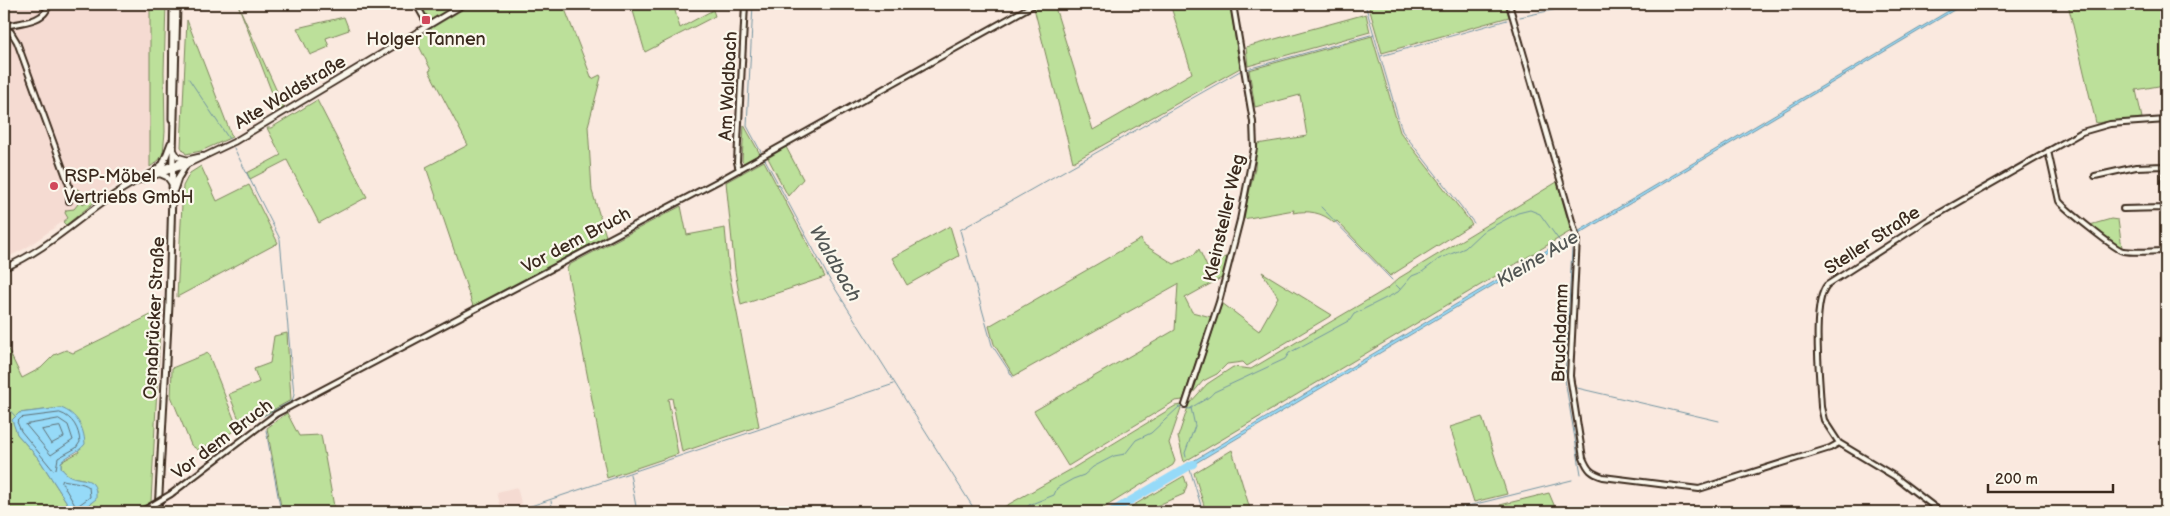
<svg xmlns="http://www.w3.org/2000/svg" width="2170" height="516" font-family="'Balsamiq Sans',sans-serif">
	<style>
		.built { fill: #f5dbd2 }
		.green { fill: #bce09a; stroke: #7c855c }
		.water { fill: #96daf8; stroke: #7294a1 }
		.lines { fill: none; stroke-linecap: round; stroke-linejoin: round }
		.shore { stroke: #5f7075; stroke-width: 1 }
		.stream { stroke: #7294a1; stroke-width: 1 }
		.river { stroke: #96daf8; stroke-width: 8 }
		.minor-casing { stroke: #3b2a1e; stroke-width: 8 }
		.tertiary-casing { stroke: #3b2a1e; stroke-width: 8 }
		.secondary-casing { stroke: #3b2a1e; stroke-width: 9 }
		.minor { stroke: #fbf7ec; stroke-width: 4 }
		.tertiary { stroke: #fbf7ec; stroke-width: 4.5 }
		.secondary { stroke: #fbf7ec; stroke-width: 5 }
		.minor-bridge-casing { stroke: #3b2a1e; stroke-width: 8; stroke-linecap: butt }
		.minor-bridge { stroke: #fbf7ec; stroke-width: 4 }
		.poi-dot { fill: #d1495b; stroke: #fbf7ec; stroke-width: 2 }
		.labels { text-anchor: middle; stroke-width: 4.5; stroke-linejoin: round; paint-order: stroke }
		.poi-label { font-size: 18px; fill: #3b2a1e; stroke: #fbf7ec }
		.street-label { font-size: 18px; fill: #3b2a1e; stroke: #fbf7ec }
		.water-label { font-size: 19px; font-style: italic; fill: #525654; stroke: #fbf7ec }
	</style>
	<rect width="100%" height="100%" fill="#fae9df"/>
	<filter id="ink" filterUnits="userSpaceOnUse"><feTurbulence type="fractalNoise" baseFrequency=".02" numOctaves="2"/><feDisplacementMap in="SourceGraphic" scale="10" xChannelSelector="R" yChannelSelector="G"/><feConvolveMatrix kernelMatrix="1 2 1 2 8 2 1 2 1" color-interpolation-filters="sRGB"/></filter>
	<g filter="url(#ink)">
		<path class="built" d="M4,4H150V167L104,192L26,248L4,259Z
			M517,487L522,507L502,512L497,492Z"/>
		<path class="green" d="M150,4H166L164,72L165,132L163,154L159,160L150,167Z
			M419,4H456L430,20L427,19Z
			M472,4H563L592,79L600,75L601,77L588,126L592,191L606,236L473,306L426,167L468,145L429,71L431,70L415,38Z
			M631,4H673L680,28L713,10L715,16L645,52Z
			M1041,4H1054L1093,130L1192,73L1170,4H1230L1240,68L1073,162L1034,8Z
			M1368,4H1505L1509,17L1382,53Z
			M2068,4H2166V98L2164,85L2136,90L2142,118L2096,123Z
			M239,7L284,107L279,111Z
			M1366,14L1370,32L1248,66L1246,47Z
			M344,17L349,30L326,38L329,47L310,55L297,28Z
			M187,20L232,137L201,151L186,154L181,147Z
			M1372,36L1400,132L1472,224L1390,276L1337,221L1334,223C1323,212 1307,210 1293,213L1294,210L1243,219L1255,168L1257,144L1307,136L1300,95L1255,107L1249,70Z
			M317,100L367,197L319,223L287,160L250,179L247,173L281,155L267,128H271Z
			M744,125L760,154L744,163L742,161Z
			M786,147L803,179L788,196L768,158Z
			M764,161L825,277L741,305L735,271L726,182Z
			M201,166L217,201L249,185L278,243L177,297L183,186L190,173Z
			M1557,182L1571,231L1184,462L1178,437L1189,404L1207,384L1233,367L1251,369L1388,288L1399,278Z
			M78,189L83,204L94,197L96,201L66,225L63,222L68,218L65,213L66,210L74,209L78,204L74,190Z
			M681,206L687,235L725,228L729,272L759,426L682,452L672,398L668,399L678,454L607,478L567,269L569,265Z
			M2111,219L2118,220L2122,248L2115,245L2090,225Z
			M950,226L959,256L907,285L892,258Z
			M1141,239L1143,244L1174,264L1195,254L1199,249L1207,267L1229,255L1223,277L1185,298L1192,312L1211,317L1183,400L1175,401L1068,466L1034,411L1175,330L1178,284L1014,376L994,344L989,326Z
			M1262,272L1332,315L1247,366L1243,362L1227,364L1217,374L1203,381L1192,394L1222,303L1259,331L1278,297Z
			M161,310L151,502L131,512H79L90,505L96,492C87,469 72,487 61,467V462L79,452L61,408L19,413L17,434L39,459L73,512H4V373L6,370L4,341L22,378L41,368L54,355L66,350L73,353Z
			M287,333L291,400L242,427L229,394L259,382L254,369L270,363L274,336Z
			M208,353L238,429L198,450L191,445L171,396L172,368Z
			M1182,405L1169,443L1175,461L1173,465L1097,512H995L1070,470L1175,406Z
			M287,413L299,436L321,435L335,512H282L267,428Z
			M1482,417L1507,494L1474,502L1450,427Z
			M1232,450L1251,512H1206L1194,473Z
			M1184,476L1187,485L1184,494L1142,512H1122Z
			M1549,493L1557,512H1502L1500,505Z"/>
		<path class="water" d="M1960,4H1964L1184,470L1183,467Z
			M61,408C77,414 84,427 85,444C78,453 69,454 61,462V467C72,488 98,468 96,499L79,512H73L39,459L17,434L12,420L19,413Z"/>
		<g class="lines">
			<path class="shore" d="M60,413C73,417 79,429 80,442L76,448L58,458L56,469L53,470L21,431L17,422L21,418Z
				M59,419L68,425L73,440L51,455L26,425Z
				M60,427L64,437L51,444L42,430Z
				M63,480C71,482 83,482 89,487L90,497L76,507L62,483Z"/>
			<path class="stream" d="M753,4L747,126L831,282L976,512
				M1365,4L1402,131L1474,223
				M1520,17L1581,4
				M1381,56L1507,20
				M189,79L229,139
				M234,148L280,239L294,395L292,401L263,416
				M1321,207L1392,280
				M1572,249L1565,380L1581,474
				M1395,284L1400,289
				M1013,377L992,345L960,230L1240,71L1374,34
				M1577,388L1719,421
				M4,404L15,416
				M266,430L281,512
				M1186,457L1185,453L1195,426L1191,408
				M1188,463L1203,512
				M630,474L637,512
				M551,501L553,512
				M513,512L894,384
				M1024,512L1029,505L1054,495L1057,488L1073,479L1084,475L1093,467L1114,456L1125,454L1136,440L1151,433L1179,407L1190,409C1198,402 1208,400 1214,392L1285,359L1289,353L1350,320L1354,314L1398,292L1412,276L1422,272L1439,259L1465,248L1482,232L1518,213L1530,210L1540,214L1561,243
				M1444,512L1572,480"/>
			<path class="river" d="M1111,512L1193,464"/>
			<defs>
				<path id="minor" d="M416,4L428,25
					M1509,4L1577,238L1570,376L1583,458C1588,470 1591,473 1603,477L1699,489L1830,448L1839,443
					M4,26C17,23 48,22 48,4
					M4,28L11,32L17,42L69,185V201
					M2166,150L2164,182L2166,238
					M2048,151L2059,201C2065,209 2116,250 2123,251C2137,253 2152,251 2166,251
					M739,170L737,162L745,4
					M2095,176L2136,167L2164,166
					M2123,209L2164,208
					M1185,405L1219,302L1240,220L1254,148L1253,122L1233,4
					M171,494L276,414L722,179L1035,4
					M138,512L146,509
					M1941,512L1894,476L1839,443L1824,420L1821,407C1820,380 1811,303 1827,285L1926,221L2082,132L2110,124L2166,120"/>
				<path id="tertiary" d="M173,149L178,157L185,159
					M160,174L167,177L172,184
					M141,180L186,165L234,142L464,4
					M4,268C44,251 74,222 109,198C138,178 169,163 203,156"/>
				<path id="secondary" d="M172,119L173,4
					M157,169L163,164L171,143
					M174,190L178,178L186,165
					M158,512L169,305L177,4"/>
			</defs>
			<use href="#minor" class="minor-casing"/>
			<use href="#tertiary" class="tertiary-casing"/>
			<use href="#secondary" class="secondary-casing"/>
			<use href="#minor" class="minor"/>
			<use href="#tertiary" class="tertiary"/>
			<use href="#secondary" class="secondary"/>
			<defs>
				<path id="minor-bridge" d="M146,509L171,494"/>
			</defs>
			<use href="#minor-bridge" class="minor-bridge-casing"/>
			<use href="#minor-bridge" class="minor-bridge"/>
		</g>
	</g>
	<g class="poi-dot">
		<rect x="421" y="15" width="10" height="10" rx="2.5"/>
		<circle cx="54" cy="186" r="5"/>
	</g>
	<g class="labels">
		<g class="poi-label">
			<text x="426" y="45">Holger Tannen</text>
			<text x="64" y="182" text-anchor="start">RSP-Möbel<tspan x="64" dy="21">Vertriebs GmbH</tspan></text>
		</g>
		<g class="street-label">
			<text transform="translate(728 86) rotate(-87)" y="6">Am Waldbach</text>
			<text transform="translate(290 92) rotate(-31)" y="6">Alte Waldstraße</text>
			<text transform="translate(1224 218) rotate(-77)" y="6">Kleinsteller Weg</text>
			<text transform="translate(576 240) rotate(-28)" y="6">Vor dem Bruch</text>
			<text transform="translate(1872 240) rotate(-33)" y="6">Steller Straße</text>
			<text transform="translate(154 318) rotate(-87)" y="6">Osnabrücker Straße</text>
			<text transform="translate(1560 333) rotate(-88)" y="6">Bruchdamm</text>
			<text transform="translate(222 439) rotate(-37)" y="6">Vor dem Bruch</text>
		</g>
		<g class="water-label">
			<text transform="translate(1537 258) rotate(-31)" y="7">Kleine Aue</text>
			<text transform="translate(836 263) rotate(60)" y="7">Waldbach</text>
		</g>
	</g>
	<rect width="2170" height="516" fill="none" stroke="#fbf7ec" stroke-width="20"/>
	<rect x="10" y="10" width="2150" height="496" fill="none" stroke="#3b2a1e" stroke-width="2" filter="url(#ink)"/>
	<path d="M1988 484v8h125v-8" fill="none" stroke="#3b2a1e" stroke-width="2.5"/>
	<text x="1995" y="484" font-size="15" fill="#3b2a1e" stroke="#fbf7ec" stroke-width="4" paint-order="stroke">200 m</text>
</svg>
